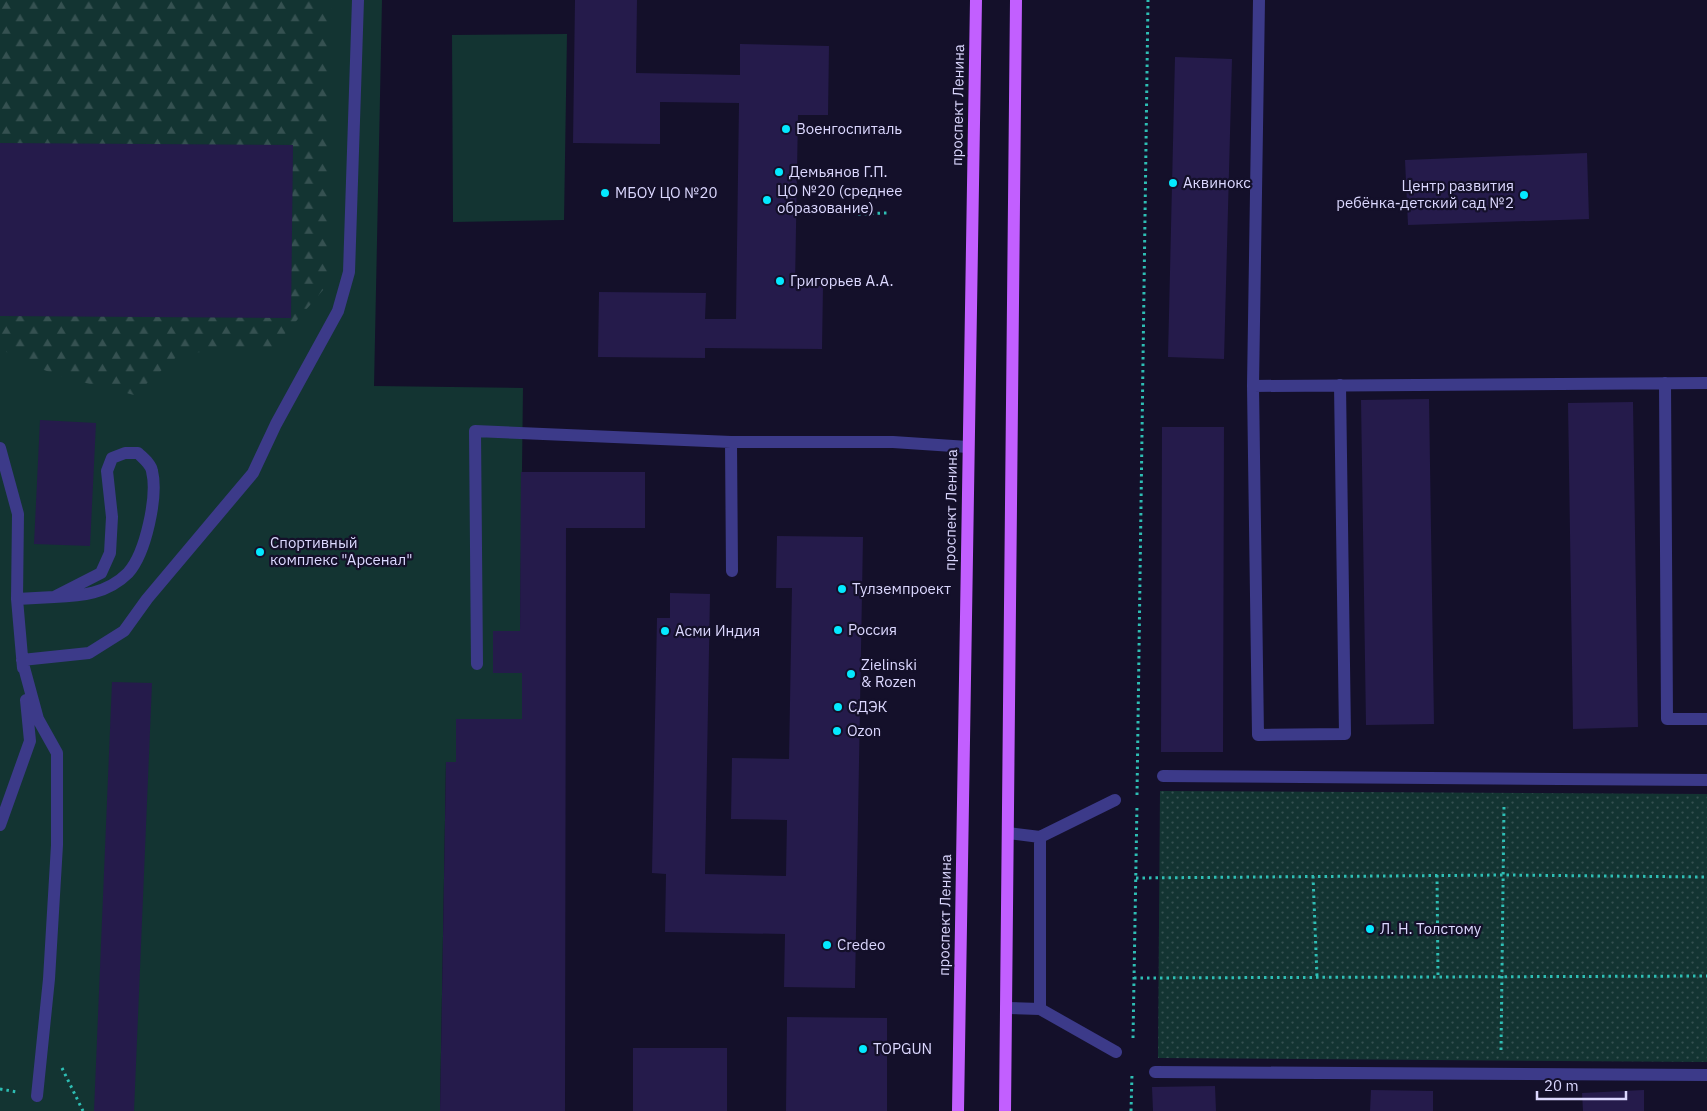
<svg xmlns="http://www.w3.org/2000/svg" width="1707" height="1111" font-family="'IBM Plex Sans',sans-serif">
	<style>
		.grass { fill: #133432 }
		.forest { fill: url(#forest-firs) }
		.park { fill: url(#park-dots) }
		.building { fill: #251b4b }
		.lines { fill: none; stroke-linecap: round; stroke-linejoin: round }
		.path { stroke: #2ebeb4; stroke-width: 3; stroke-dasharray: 2.5 4; stroke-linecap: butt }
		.minor { stroke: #3c3a89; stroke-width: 12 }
		.major { stroke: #c25fff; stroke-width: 12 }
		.poi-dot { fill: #04e9ff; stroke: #14102a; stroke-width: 2 }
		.labels { text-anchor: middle; stroke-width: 4.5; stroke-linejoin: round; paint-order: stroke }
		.street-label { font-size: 15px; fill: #dcd8ff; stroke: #14102a }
		.poi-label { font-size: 15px; fill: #dcd8ff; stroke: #14102a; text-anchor: start }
	</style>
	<defs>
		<pattern id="forest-firs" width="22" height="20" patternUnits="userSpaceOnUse" patternTransform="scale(1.25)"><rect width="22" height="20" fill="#133432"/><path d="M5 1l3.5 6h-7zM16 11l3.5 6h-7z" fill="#355151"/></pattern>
		<pattern id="park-dots" width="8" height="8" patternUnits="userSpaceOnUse" patternTransform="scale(1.25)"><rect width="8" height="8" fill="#133432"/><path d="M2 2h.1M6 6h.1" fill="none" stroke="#355151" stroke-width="1.8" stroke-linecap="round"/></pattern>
	</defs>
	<rect width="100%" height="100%" fill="#14102a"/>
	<path class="grass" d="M0,0H382L374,386L523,388L520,631H493L522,673V719H457L456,762H446L440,1111H0Z
		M567,34L564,220L453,222L452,35Z"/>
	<path class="forest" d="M0,0H332L330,282L272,349L181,353L134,395C88,383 41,375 0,348Z"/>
	<path class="park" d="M1160,791L1707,794V1062L1158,1058Z"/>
	<path class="building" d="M575,0H637L636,73L740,75V44L829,46L828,115H798L795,285L823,286L822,349L705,348V358L598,357L599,292L706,293L705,319H736L739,103L660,102V144L573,143Z
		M1175,57L1232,59L1224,359L1168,357Z
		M0,143L293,145L291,318L0,316Z
		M1587,153L1589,219L1408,225L1405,160Z
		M1429,399L1434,724L1366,725L1361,400Z
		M1633,402L1638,727L1573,729L1568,403Z
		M40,420L96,423L90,546L34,544Z
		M1162,427H1224L1223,752H1161Z
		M521,472H645V528H566L565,1111H440L446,762H456V719H522V673H493V631H520Z
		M777,536L863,537L855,988L784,987L785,934L665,932L666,874L652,873L657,618H670V593L710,594L705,874L786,876L787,820L731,819L732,758L789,759L792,588H776Z
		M112,682L152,683L134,1111H94Z
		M787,1017L887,1018V1111H786Z
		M633,1048H727V1111H633Z
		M1215,1086L1216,1111H1153L1152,1087Z
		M1371,1090L1433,1091V1111H1370Z
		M1644,1090V1111H1583L1582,1093Z"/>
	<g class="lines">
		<path class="path" d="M858,214L887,213
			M1137,795L1148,0
			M1437,875L1438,976
			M1313,876L1317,977
			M1136,878L1504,875L1707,877
			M1134,978L1707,976
			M1133,1038L1137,804
			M1501,1050L1504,806
			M62,1068L83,1111
			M0,1089L17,1092
			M1131,1111L1132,1074"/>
		<path class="minor" d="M1665,383L1667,719H1707
			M1340,385L1345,734L1258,735L1253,386L1707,383
			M1253,386L1259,0
			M731,442L732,571
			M0,448L18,514L17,599L23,668
			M17,599L54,597L101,573L110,553L112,517L107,471L112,458L125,453H138C143,458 151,464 152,471C158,496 146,553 128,573C107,594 81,596 54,597
			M477,664L475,431L731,442H893L968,447
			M1163,776L1707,780
			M0,825L30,741L26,700
			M1008,833L1040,837L1115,800
			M1006,1008L1040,1009L1116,1052
			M1040,1009V837
			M1155,1072L1707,1075
			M37,1096L49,979L57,845V753L38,719L22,660L89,653L124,631L147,599L253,473L276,424L338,311L349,272L358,0"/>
		<path class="major" d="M958,1111L976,0
			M1005,1111L1016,0"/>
	</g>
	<g class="poi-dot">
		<circle cx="786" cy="129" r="5"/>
		<circle cx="779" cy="172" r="5"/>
		<circle cx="1173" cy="183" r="5"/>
		<circle cx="605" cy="193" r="5"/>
		<circle cx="1524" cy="195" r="5"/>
		<circle cx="767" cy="200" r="5"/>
		<circle cx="780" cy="281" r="5"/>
		<circle cx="260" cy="552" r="5"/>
		<circle cx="842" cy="589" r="5"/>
		<circle cx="838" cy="630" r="5"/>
		<circle cx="665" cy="631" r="5"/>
		<circle cx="851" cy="674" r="5"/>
		<circle cx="838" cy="707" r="5"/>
		<circle cx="837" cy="731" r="5"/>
		<circle cx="1370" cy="929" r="5"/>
		<circle cx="827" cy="945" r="5"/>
		<circle cx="863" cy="1049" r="5"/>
	</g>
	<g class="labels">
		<g class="street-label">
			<text transform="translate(958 105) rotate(-89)" y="5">проспект Ленина</text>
			<text transform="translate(951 510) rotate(-89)" y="5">проспект Ленина</text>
			<text transform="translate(945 915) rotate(-89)" y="5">проспект Ленина</text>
		</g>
		<g class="poi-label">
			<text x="796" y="134">Военгоспиталь</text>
			<text x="789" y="177">Демьянов Г.П.</text>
			<text x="1183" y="188">Аквинокс</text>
			<text x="1514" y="191" text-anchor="end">Центр развития<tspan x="1514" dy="17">ребёнка-детский сад №2</tspan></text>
			<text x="777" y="196">ЦО №20 (среднее<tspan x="777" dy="17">образование)</tspan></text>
			<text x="615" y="198">МБОУ ЦО №20</text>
			<text x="790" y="286">Григорьев А.А.</text>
			<text x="270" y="548">Спортивный<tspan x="270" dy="17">комплекс "Арсенал"</tspan></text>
			<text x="852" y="594">Тулземпроект</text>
			<text x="848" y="635">Россия</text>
			<text x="675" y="636">Асми Индия</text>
			<text x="861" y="670">Zielinski<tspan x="861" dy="17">&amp; Rozen</tspan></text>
			<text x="848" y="712">СДЭК</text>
			<text x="847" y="736">Ozon</text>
			<text x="1380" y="934">Л. Н. Толстому</text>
			<text x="837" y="950">Credeo</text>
			<text x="873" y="1054">TOPGUN</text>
		</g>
	</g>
	<path d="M1537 1091v8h89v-8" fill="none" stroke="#dcd8ff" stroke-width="2.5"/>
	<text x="1544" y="1091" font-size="15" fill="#dcd8ff" stroke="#14102a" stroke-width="4" paint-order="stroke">20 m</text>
</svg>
